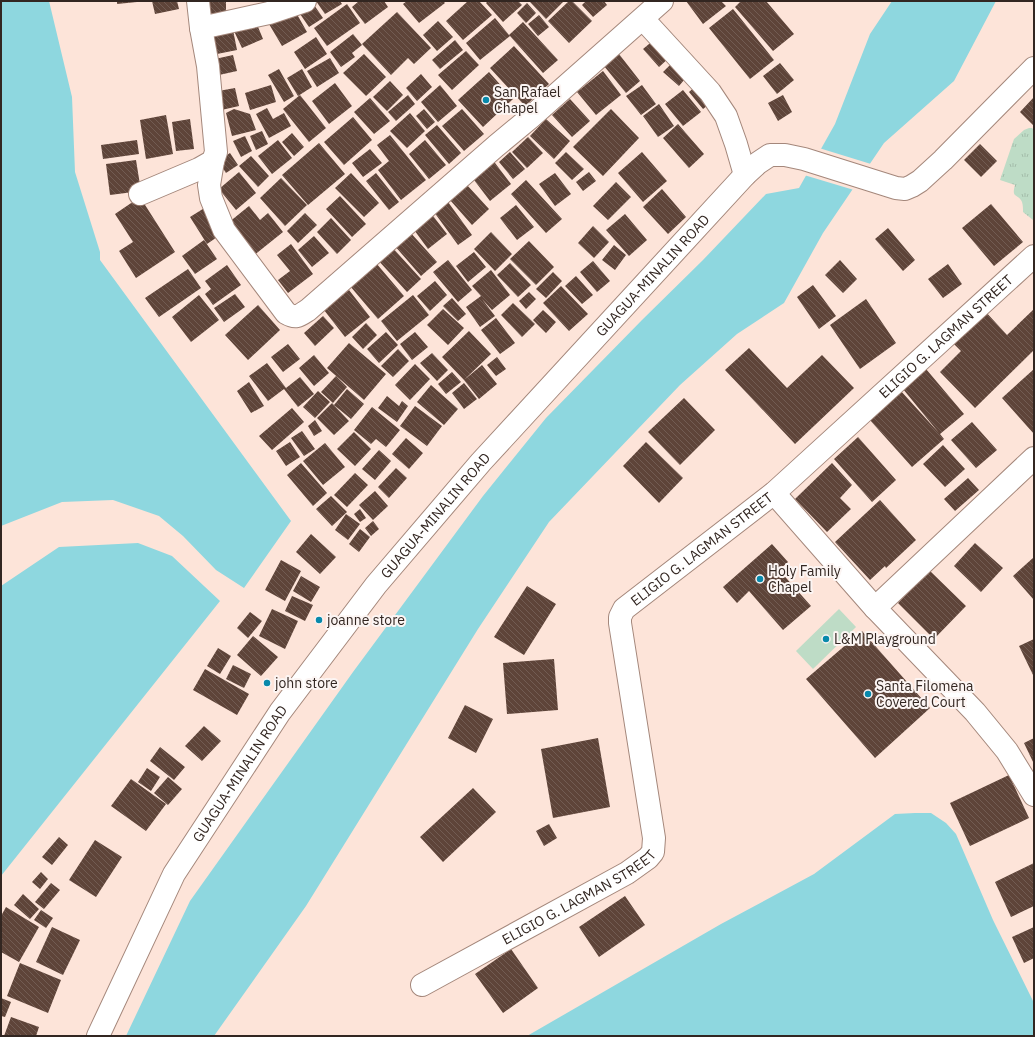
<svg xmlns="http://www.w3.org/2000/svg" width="1035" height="1037" font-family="'IBM Plex Sans',sans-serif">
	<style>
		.grass { fill: url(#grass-tufts) }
		.garden { fill: #bedcc6 }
		.water { fill: #8ed7df }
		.pier { fill: #fde4d9 }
		.building { fill: url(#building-back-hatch) }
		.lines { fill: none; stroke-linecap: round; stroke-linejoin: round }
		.minor-casing { stroke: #a4877b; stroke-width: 24 }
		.major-casing { stroke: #a4877b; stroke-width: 24 }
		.minor { stroke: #fff; stroke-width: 22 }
		.major { stroke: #fff; stroke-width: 22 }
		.poi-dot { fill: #0889ab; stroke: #fcf5f3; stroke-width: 1.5 }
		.labels { text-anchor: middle; stroke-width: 4; stroke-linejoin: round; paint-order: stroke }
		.poi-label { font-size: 14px; fill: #322621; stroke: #fcf5f3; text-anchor: start }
		.street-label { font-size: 14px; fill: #322621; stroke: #fcf5f3 }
	</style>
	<defs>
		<pattern id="grass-tufts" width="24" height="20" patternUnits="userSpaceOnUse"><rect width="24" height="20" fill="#bedcc6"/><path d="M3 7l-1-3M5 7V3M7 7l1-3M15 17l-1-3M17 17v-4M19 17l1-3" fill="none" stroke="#a4bdaa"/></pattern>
		<pattern id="building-back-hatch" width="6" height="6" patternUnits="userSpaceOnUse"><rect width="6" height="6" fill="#5e4439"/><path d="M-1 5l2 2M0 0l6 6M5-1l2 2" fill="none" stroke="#725c53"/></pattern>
	</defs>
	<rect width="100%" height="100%" fill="#fde4d9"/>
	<path class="grass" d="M1029,128H1032L1034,130V222L1033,220L1023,212C1023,209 1023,205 1022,202C1018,193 1011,199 1015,185L1000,180L1014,139L1024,130Z"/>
	<path class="garden" d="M839,609L856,627L813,669L796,651Z"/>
	<path class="water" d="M1,1H49L72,97L75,172L100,252V260L291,521L244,588L216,570L183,536L159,516L113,500L62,502L1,526Z
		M892,1H996L954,81L884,143L823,233L784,303L737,334L680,385L549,522L478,629L306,906L214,1036H126L190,901L353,672L483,496L546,418L642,320L703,260L766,194L799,188L835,124L870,34Z
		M138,543L172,556L220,601L1,876V586L59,547Z
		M915,813H931L946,823L956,834L993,920L1034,1003V1036H527L721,924L814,874L895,814Z"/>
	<path class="pier" d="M819,148L871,164L854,190L804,175Z"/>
	<path class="building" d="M117,1H137V2L117,4Z
		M152,1H177L179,9L155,14Z
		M204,1H226V13L205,14Z
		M316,1H340L342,4L325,14Z
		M359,1H384L388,7L365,24L352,7Z
		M407,1H443L445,3L419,23L403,4Z
		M468,1H479L492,15L463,40L446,21Z
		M488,1H518L522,5L503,22L486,3Z
		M531,1H564L546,19L530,2Z
		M569,1H572L592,21L569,43L548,21Z
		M586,1H604L607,5L593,17L582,5Z
		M686,1H721L726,6L703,24Z
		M741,1H766L794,34L773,51L735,7Z
		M312,2L323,18L309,27L298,11Z
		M527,3L536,13L526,23L517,13Z
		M347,4L360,23L327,46L314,28Z
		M294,9L307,32L282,46L269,24Z
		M733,9L774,60L750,79L709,28Z
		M397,12L431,48L414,64L408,58L391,75L362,44Z
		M539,15L549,27L538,36L528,24Z
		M495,18L509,35L523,22L558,60L543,73L510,36L480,60L466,43Z
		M438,21L453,37L437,51L423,35Z
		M256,22L263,39L242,48L234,31Z
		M233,30L237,50L217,54L213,33Z
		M353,34L362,45L352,53L355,57L341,67L330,52Z
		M316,37L327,54L305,69L294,52Z
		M655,39L670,57L659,67L643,49Z
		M455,40L463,50L440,69L432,60Z
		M514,46L549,84L525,106L490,68Z
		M466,51L479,65L452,90L438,75Z
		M364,54L386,77L366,96L343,73Z
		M619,54L640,81L626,93L604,66Z
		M233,55L237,71L219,75L215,59Z
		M330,58L339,73L317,87L307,71Z
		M674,61L689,74L679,86L663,72Z
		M780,63L794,80L777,94L763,76Z
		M279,69L294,96L284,102L268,75Z
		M302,69L312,87L298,96L287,78Z
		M603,71L621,95L596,115L577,92Z
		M489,72L513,99L483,127L458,100Z
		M421,74L432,87L417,101L406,88Z
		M390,81L403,95L387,111L373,97Z
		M335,83L352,106L329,124L312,101Z
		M698,84L712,102L703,109L689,92Z
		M271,85L276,102L250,110L245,93Z
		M440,85L457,106L438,122L421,102Z
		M642,85L656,104L641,115L626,96Z
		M235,88L239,106L217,111L213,92Z
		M683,90L701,112L683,126L665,104Z
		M300,95L326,128L309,142L283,109Z
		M408,95L415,104L396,121L388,112Z
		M783,95L792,112L778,121L768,103Z
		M1034,97V126L1020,112Z
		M370,98L390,121L374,134L354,112Z
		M570,99L590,121L572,137L552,115Z
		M659,104L674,126L658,137L643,116Z
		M267,108L273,119L284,113L291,126L269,138L256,114Z
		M234,109L250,114L256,130L232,136L226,113Z
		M424,109L435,122L427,129L416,116Z
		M462,109L484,134L464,151L442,126Z
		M611,109L639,138L603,176L573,147Z
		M410,113L425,131L407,148L390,131Z
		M166,115L173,154L146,159L140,120Z
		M353,117L372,140L344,165L324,142Z
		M190,119L194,149L176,151L172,122Z
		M546,119L570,141L554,159L530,136Z
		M678,124L704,154L689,168L663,138Z
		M437,125L461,153L449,164L425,135Z
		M262,131L268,144L256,150L250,136Z
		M292,133L304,147L294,156L282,142Z
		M390,135L426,180L401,200L378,170L389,161L377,145Z
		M245,136L252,151L241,157L233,141Z
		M528,137L543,153L527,168L512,152Z
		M137,140L139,154L103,159L101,145Z
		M278,140L292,158L272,174L258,156Z
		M425,140L446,165L429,179L409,154Z
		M319,143L345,174L308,205L282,175Z
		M980,144L997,161L981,177L964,160Z
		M370,149L382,163L363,177L352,163Z
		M510,152L525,169L513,179L499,162Z
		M566,152L584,169L572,180L555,163Z
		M642,152L667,181L643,202L618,173Z
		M230,153L238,165L226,173L218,161Z
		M251,156L269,176L258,187L239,166Z
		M492,159L511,184L490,201L471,176Z
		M136,160L141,191L110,195L106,164Z
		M239,172L256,193L236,210L219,189Z
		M589,172L596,181L583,191L576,182Z
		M351,173L379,203L364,217L335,188Z
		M376,173L399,202L389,210L366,181Z
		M555,173L571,194L555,206L539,184Z
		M281,178L307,205L285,226L260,198Z
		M526,180L562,219L546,233L511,194Z
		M616,182L631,197L608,220L593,206Z
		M467,185L489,209L472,225L450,200Z
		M662,189L686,217L668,234L643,207Z
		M340,196L366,224L352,237L326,209Z
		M140,197L175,252L136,278L119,251L133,242L115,214Z
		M448,202L472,235L458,245L434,212Z
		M991,204L1023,242L994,266L962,228Z
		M516,205L534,227L517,240L500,218Z
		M249,206L260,220L268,213L283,232L253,256L228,223Z
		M206,207L223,233L207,244L190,217Z
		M430,212L447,234L428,249L412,227Z
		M305,213L317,225L298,243L287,231Z
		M625,214L647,240L629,256L606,230Z
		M331,218L351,240L337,254L317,232Z
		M593,226L609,242L594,258L578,243Z
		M888,228L915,260L903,271L875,239Z
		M409,231L437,262L421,276L394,245Z
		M491,232L512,254L495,271L474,249Z
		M314,236L329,253L312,267L298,250Z
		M204,240L217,259L195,274L182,256Z
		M529,241L554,267L536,285L510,259Z
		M291,244L313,274L288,293L278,280L290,271L277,255Z
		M614,245L626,255L615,270L602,260Z
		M391,246L421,279L407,292L377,259Z
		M474,252L486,267L468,282L456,266Z
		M448,260L472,290L458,302L433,272Z
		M840,260L857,279L843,293L825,275Z
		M593,261L610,281L597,292L580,272Z
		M376,263L404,296L378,319L350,286Z
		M510,263L531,285L518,297L497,275Z
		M948,264L962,284L943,298L928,279Z
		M227,265L241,285L213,305L205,294L211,289L205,281Z
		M188,269L201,288L159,317L145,298Z
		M491,270L510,295L492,310L482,299L495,316L480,327L466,307L481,296L472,286Z
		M553,272L562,281L546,298L536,289Z
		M576,276L593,295L582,304L565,286Z
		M435,281L447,295L430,311L417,296Z
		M813,285L836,316L819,329L797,297Z
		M561,286L588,314L569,331L543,303Z
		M349,290L370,317L345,337L324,310Z
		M529,292L536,299L526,309L519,301Z
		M235,294L245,307L224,322L214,308Z
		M199,295L219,320L191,342L172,317Z
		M413,295L429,315L397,341L381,321Z
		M452,298L466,314L458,321L443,306Z
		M866,299L896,343L860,369L830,325Z
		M513,303L535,324L522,337L501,315Z
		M258,305L280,330L248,360L225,335Z
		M443,309L464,328L448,345L427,325Z
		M1034,309V350L975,408L940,372L961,351L952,342L984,310L1007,335Z
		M543,310L556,322L546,333L533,320Z
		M323,316L334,328L315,346L304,333Z
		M496,318L515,343L500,354L481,330Z
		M366,323L377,335L363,349L352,337Z
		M469,331L491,354L464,380L442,357Z
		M386,332L398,345L379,363L367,349Z
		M415,332L428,347L412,360L400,344Z
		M349,343L386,374L364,400L327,368Z
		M288,344L300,359L283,372L271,357Z
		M749,348L787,388L822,355L854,388L795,444L725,370Z
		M398,349L409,361L393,377L381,366Z
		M432,353L448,370L437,381L420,363Z
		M314,355L329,373L314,386L299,368Z
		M497,357L506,369L496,376L487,365Z
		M267,363L286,388L300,377L314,394L298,407L284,389L268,401L249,376Z
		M415,364L430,379L410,400L395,385Z
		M482,365L497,384L479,399L464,380Z
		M926,369L964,414L940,434L944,439L912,467L869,419L900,390L939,433L903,389Z
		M1034,369V434L1002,398Z
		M452,372L461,382L446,394L438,384Z
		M336,376L347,387L333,403L321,392Z
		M249,382L264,406L251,413L237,391Z
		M464,383L477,399L464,409L452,393Z
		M431,385L458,409L444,425L417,402Z
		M347,389L364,404L351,419L334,405Z
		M318,391L330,402L315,418L303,407Z
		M387,396L399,406L402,401L408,406L397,422L378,408Z
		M684,398L715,430L680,465L648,432Z
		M332,403L349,421L334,435L317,418Z
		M415,406L442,426L427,446L400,426Z
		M372,407L400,430L386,447L376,439L371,444L354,430Z
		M292,408L304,422L272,450L259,436Z
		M315,420L322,431L314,436L308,426Z
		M972,422L997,450L976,468L951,440Z
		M302,431L315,449L304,456L291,438Z
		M354,432L371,449L355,466L337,449Z
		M858,437L896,480L872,502L834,459Z
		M406,438L423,453L409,469L392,454Z
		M290,442L300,457L286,466L276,451Z
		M646,442L683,478L659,503L623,466Z
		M325,443L345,467L323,485L303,461Z
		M943,445L965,469L945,487L923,464Z
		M379,450L391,461L375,480L362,469Z
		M301,463L327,493L313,506L287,475Z
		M832,463L852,485L840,498L851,509L827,532L795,499Z
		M396,468L407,478L389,498L378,487Z
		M355,473L368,485L347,507L334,495Z
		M968,478L979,490L955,511L944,499Z
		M375,491L388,506L373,520L359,505Z
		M331,496L347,512L332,526L316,509Z
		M880,500L916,540L886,568L885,566L870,580L835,542Z
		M360,509L366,518L360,522L354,514Z
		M346,514L360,524L348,540L335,530Z
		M373,521L379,529L371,536L365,528Z
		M360,529L370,537L359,552L349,544Z
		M311,534L336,557L320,574L296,552Z
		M975,543L1003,568L981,592L954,566Z
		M772,544L788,562L779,570L811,606L783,630L749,591L737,603L723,587Z
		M1034,557V600L1013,576Z
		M281,560L301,571L285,601L265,590Z
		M929,570L966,606L934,639L898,603Z
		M301,576L320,587L311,602L293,591Z
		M527,586L556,604L524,655L494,637Z
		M292,596L313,605L305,621L285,611Z
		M272,609L298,621L285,649L259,636Z
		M250,612L262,621L248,638L237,628Z
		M862,631L930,708L875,758L806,679Z
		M253,636L278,657L261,676L237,655Z
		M1034,639V677L1019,646Z
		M218,648L231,656L220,674L207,666Z
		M554,659L558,710L507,714L503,663Z
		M233,665L251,674L244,688L226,679Z
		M205,669L249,694L237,715L193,690Z
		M465,705L493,719L476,753L448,738Z
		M204,726L221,741L202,761L185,746Z
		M598,738L610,807L553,818L541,749Z
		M1034,738V764L1024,743Z
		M160,747L185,767L174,780L150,761Z
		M147,768L160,777L151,791L138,782Z
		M1009,775L1029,818L970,846L950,803Z
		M168,777L182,789L168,805L154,793Z
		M131,779L166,804L146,831L111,806Z
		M473,788L496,812L443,862L420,837Z
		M549,824L557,838L544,846L536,831Z
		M59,837L68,845L52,865L42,857Z
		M95,840L122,857L96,897L69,880Z
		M1034,863V906L1011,917L995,882Z
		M41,872L48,879L40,889L32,882Z
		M51,883L60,890L44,909L35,902Z
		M23,894L39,909L30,919L14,905Z
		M625,896L645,925L599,957L579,927Z
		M6,907L39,927L19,962L1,952V916Z
		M41,910L53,918L46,928L34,920Z
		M52,927L80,940L63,975L36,962Z
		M1034,927V958L1024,963L1012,937Z
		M511,949L538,988L503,1013L475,974Z
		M20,963L61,980L48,1013L7,996Z
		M1,998L11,1002L5,1017L1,1016Z
		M11,1017L39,1027L36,1036H4Z"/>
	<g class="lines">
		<defs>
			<g id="minor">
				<path d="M643,19L710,92L726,116L736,144L745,175"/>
				<path d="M201,28L269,13L305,1"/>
				<path d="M213,161L209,185L211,198L224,230L286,313C296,319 299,316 308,310L496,146L531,117L662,1"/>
				<path d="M140,194L199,169L213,161L216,152L208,66L201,28L198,1"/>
				<path d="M774,493L875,608L975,712L1007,751L1034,795"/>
				<path d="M875,608L1034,458"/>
				<path id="s1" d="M422,985L627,873L648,858L653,852L654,838L620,623V617L624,609L774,493L1034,256"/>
			</g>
			<g id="major">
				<path id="s2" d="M98,1036L174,874L280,712L376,585L481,462L745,175L758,163L770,155H785L804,159L896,188L905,189L912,186L920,181L943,160L1034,68"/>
			</g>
		</defs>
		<use href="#minor" class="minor-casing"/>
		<use href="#major" class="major-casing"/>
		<use href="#minor" class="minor"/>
		<use href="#major" class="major"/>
	</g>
	<g class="poi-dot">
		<circle cx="486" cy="100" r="4"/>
		<circle cx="760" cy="579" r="4"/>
		<circle cx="319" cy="620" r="4"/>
		<circle cx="826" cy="639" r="4"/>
		<circle cx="267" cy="683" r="4"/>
		<circle cx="868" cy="694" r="4"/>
	</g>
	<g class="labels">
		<g class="poi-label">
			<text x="494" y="97">San Rafael<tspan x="494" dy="16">Chapel</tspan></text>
			<text x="768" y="576">Holy Family<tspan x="768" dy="16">Chapel</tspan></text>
			<text x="327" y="625">joanne store</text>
			<text x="834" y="644">L&amp;M Playground</text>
			<text x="275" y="688">john store</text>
			<text x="876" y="691">Santa Filomena<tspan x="876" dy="16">Covered Court</tspan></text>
		</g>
		<g class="street-label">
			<text dy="5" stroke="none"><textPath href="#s2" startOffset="947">GUAGUA-MINALIN ROAD</textPath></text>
			<text dy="5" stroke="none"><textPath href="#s1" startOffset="936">ELIGIO G. LAGMAN STREET</textPath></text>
			<text dy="5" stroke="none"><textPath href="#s2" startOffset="623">GUAGUA-MINALIN ROAD</textPath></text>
			<text dy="5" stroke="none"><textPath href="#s1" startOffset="612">ELIGIO G. LAGMAN STREET</textPath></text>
			<text dy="5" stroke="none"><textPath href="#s2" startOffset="299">GUAGUA-MINALIN ROAD</textPath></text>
			<text dy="5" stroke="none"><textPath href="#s1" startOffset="180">ELIGIO G. LAGMAN STREET</textPath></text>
		</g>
	</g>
	<rect width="1035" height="1037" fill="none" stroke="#322621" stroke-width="4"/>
</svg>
